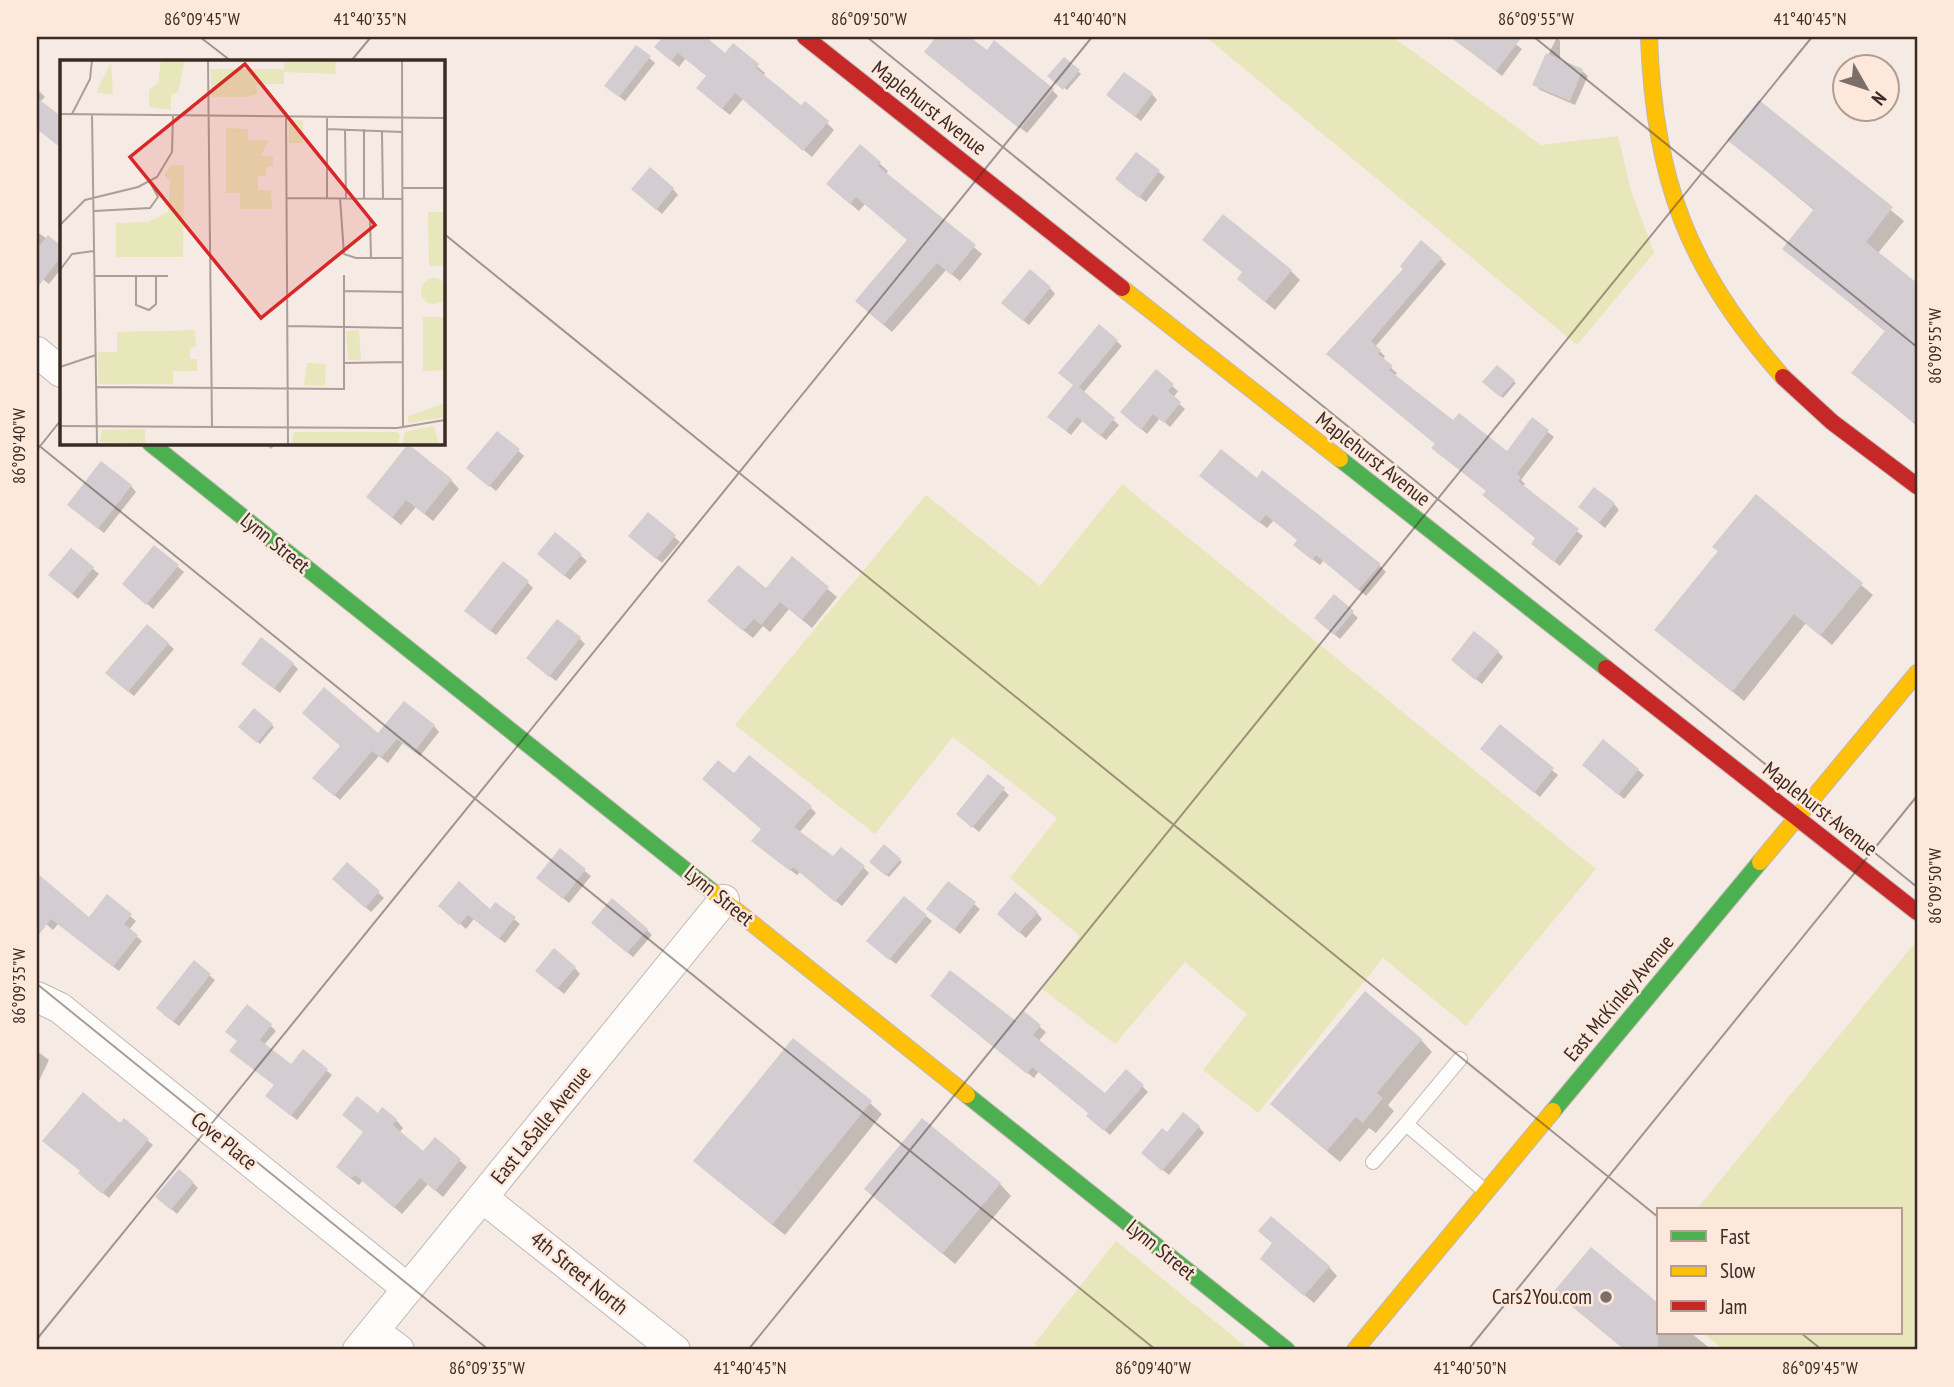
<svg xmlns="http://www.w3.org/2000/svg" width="1954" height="1387" font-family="'PT Sans Narrow',sans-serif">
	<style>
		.green { fill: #e8e7bb }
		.shadow { fill: #0003 }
		.building { fill: #d3cdd1 }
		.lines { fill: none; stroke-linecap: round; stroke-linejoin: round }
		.lane-casing { stroke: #c3b7b1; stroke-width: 16 }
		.street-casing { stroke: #c3b7b1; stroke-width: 32 }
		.fast-casing { stroke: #c3b7b1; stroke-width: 18 }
		.slow-casing { stroke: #c3b7b1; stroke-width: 18 }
		.jam-casing { stroke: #c3b7b1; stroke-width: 18 }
		.lane { stroke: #fefcfb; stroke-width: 14 }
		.street { stroke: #fefcfb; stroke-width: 30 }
		.fast { stroke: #4caf50; stroke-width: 16 }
		.slow { stroke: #ffc107; stroke-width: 16 }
		.jam { stroke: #c62828; stroke-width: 16 }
		.ticks { fill: none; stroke: #3a2c25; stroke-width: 2; stroke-opacity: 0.45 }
		.poi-dot { fill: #7c6e68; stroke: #fee8dc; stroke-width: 2.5 }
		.labels { text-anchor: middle; stroke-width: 5; stroke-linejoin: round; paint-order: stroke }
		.street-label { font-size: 21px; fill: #3a2c25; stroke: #fee8dc }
		.poi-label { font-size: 21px; fill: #3a2c25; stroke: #fee8dc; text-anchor: end }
		.inset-road { fill: none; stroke: #ab9e98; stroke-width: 2 }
		.view { fill: #d62828; fill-opacity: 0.15; stroke: #d62828; stroke-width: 3.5 }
		.inset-edge { fill: none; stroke: #3a2c25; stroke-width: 3.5 }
		.neatline { fill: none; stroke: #3a2c25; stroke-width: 2.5 }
		.ticks-label { font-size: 18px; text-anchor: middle; fill: #3a2c25 }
	</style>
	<rect width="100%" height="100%" fill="#f6eae4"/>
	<path class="green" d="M1206,37H1393L1541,145L1618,136L1631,190L1654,253L1577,345Z
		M1122,484L1596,869L1466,1026L1383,958L1258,1113L1203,1070L1247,1014L1185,962L1115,1044L1042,989L1080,936L1010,878L1057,818L953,737L875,834L735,725L926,495L1040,586Z
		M1914,944L1917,947V1350H1724L1703,1333H1900V1210H1696Z
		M1116,1241L1250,1350H1041L1034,1344Z"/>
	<path class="shadow" d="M665,37H703L725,55L733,45L765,73L763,76L801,108L827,123L834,130L812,157L743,99L730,115L705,95L708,76L686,58L679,67L656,47Z
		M939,37H967L987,52L1052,90L1058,96L1027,133L926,52Z
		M1465,37H1506L1522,49L1502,76L1460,43Z
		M1557,37L1560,41V61L1582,71L1588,76L1575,105L1540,90L1534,84Z
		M649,58L655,63L625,101L612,91Z
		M1064,59L1081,74L1067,90L1050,76Z
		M37,89L45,97L40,102L61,118V147L37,129Z
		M1152,94L1157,100L1141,121L1114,101Z
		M1759,103L1904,221L1878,253L1917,285V426L1854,373L1886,332L1785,249L1815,211L1729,140Z
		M860,146L888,171L886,174L982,254L960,281L946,270L892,332L865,309L908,240L865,204L859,211L836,192Z
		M1137,154L1165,177L1146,202L1123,185Z
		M673,189L678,195L662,214L639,194Z
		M37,232L61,248V269L49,284L37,275Z
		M1441,259L1446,264L1375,347L1385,356L1382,360L1397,373L1394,376L1453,423L1507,453L1532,419L1554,437L1521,480L1525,484L1522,487L1583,536L1560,566L1538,549L1537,538L1436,444L1334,359Z
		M1291,271L1300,280L1275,310L1248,288Z
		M1050,288L1055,294L1029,325L1009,309Z
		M1100,326L1122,346L1083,393L1119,425L1106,440L1083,420L1071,435L1055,422L1075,385Z
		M1497,367L1516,383L1503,398L1485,382Z
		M1172,386L1178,391L1173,398L1185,409L1170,427L1160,418L1147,434L1128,417Z
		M498,433L524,456L496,491L474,473Z
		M263,443H277L271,449Z
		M451,480L459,489L433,521L416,507L401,525L368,497Z
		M1209,483L1379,565L1386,572L1366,596L1324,560L1320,565L1303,552L1299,541L1274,520L1267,528Z
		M131,486L136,492L104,533L75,510Z
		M1756,497L1873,595L1832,645L1806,623L1744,701L1656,630L1719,551Z
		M1614,504L1619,510L1605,528L1586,512Z
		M648,514L680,542L662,563L636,541Z
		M556,535L587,561L570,580L545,560Z
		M155,547L184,572L153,609L130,590Z
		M71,550L99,574L78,599L56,580Z
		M792,559L837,597L812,628L789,609L770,632L763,626L753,638L718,610L766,590Z
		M527,582L533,588L496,635L472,616Z
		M1334,596L1358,618L1340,639L1321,623Z
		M148,626L174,649L134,696L113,679Z
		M579,638L585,644L556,681L534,664Z
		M1498,652L1503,657L1482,684L1459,666Z
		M293,664L298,669L280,693L248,669Z
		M254,710L274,727L260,744L240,726Z
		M434,726L439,732L420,756L403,743L388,763L379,756L340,800L320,783L378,735Z
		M1500,727L1558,775L1540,797L1488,754Z
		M1590,770H1638L1644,775L1624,799Z
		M989,777L1009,795L979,832L964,819Z
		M811,808L816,813L799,833L833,859L864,868L869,873L842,906L800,872L797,875L759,846L763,829Z
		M884,847L902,862L889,877L872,862Z
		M560,851L591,876L569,903L544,883Z
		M347,864L384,898L371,912L340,885Z
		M37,875L90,920L108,897L136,921L129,930L142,941L119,971L58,924L53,930L37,916Z
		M496,904L520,924L505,943L474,919L466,929L446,911H490Z
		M974,904L980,909L960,934L934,914Z
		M1037,913L1042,919L1026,938L1005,919Z
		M926,916L932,921L896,964L874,947Z
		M599,929L647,930L652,935L633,957Z
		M575,968L580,974L564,994L543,976Z
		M209,975L215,980L179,1026L163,1014Z
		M937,1001L1016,1023L1024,1014L1046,1032L1038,1042L1105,1096L1142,1086L1148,1092L1110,1135L1094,1121L1090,1114L1039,1071L1034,1078Z
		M271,1026L276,1031L264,1045L291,1066L303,1051L332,1075L297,1120L272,1101L276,1085L232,1050Z
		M1421,1040L1432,1052L1388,1105L1394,1111L1376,1133L1369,1128L1340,1162L1285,1116Z
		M37,1051L49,1060L37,1085Z
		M870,1103L882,1114L785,1235L707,1172Z
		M378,1115L396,1120L403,1128L399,1133L423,1154L435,1139L467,1167L443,1197L428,1184L402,1214L363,1180L359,1185L345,1174Z
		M120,1126L147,1140L153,1145L109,1198L86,1179Z
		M1199,1127L1204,1133L1169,1175L1149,1159L1167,1134Z
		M193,1183L198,1188L177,1214L163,1202Z
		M1000,1184L1011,1196L955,1264L866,1189Z
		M1274,1244L1329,1267L1337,1276L1314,1303L1271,1267Z
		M1591,1249L1658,1305V1333H1691L1712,1350H1625L1568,1303Z"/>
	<path class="building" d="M658,37H706L725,53L733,43L759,64L756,68L801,105L805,101L829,121L803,151L735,93L722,109L696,88L706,76L678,53L671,61L654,47L661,39Z
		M936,37H970L987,50L994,40L1054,89L1020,129L924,52Z
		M1450,37H1522L1496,71Z
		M636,45L651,56L619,97L604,86Z
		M1546,53L1583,69L1570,101L1532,85Z
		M1064,57L1080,70L1063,90L1047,76Z
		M1124,72L1153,93L1135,117L1106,95Z
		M37,98L61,116V148L37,129Z
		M1759,100L1893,207L1866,242L1917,283V425L1851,373L1885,331L1782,249L1814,209L1727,140Z
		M860,144L881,162L878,166L976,245L951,275L937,263L883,325L855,301L907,240L856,197L850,204L826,184Z
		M1136,152L1160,170L1139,198L1115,179Z
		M650,167L674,188L656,210L631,189Z
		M1223,214L1292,270L1265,302L1237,279L1242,272L1202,240Z
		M48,235L61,246V257L37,288V249Z
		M1421,240L1442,258L1371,341L1381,350L1378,354L1393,366L1389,370L1453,420L1459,413L1507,451L1532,417L1549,430L1517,474L1521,477L1518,481L1579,529L1554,562L1531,544L1535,538L1482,495L1486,491L1431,448L1435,444L1326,354L1403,269L1400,266Z
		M1030,269L1051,287L1023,321L1001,303Z
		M1099,324L1118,340L1079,387L1115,418L1100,436L1077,417L1066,431L1047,417L1073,385L1058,373Z
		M1497,365L1515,380L1500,397L1482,382Z
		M1156,369L1174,384L1168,391L1181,402L1164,423L1153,414L1141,430L1120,412Z
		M497,431L520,449L489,487L466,468Z
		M408,444L452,479L424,514L406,500L392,518L366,497Z
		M1221,449L1257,478L1262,470L1381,564L1358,590L1316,555L1312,560L1293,545L1297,540L1266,515L1259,523L1199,476Z
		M101,461L132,485L98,529L67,505Z
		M1594,487L1615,503L1599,523L1578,507Z
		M1756,494L1863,583L1820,636L1794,614L1732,692L1654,630L1718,551L1712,547Z
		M648,512L676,535L656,559L628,536Z
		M555,532L582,554L564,576L537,554Z
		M154,545L179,565L146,605L122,584Z
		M71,548L94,567L72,594L48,575Z
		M792,556L829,587L802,620L780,602L761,625L754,619L743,631L707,601L738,565L766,588Z
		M503,561L529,581L490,631L464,611Z
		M1334,594L1354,611L1334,635L1314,618Z
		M557,619L581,637L549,677L526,658Z
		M147,624L169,643L128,692L105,673Z
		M1474,631L1499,651L1475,680L1451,660Z
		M261,637L294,663L274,689L241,664Z
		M324,687L378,733L404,701L435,725L414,752L397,739L381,758L372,751L334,796L312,778L340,746L302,713Z
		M254,708L273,724L257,743L238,727Z
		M1500,724L1554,768L1534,793L1480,749Z
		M1603,739L1639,769L1618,795L1582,765Z
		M749,755L812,806L794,827L833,856L841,847L865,866L835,902L793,867L790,871L751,841L761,829L702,779L718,760L734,773Z
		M988,774L1005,788L972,828L956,814Z
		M884,844L901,859L886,876L869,862Z
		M560,848L586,869L563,899L536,878Z
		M347,862L380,891L365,908L332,879Z
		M37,873L89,917L107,894L132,914L124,924L138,935L113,967L51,919L37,937Z
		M459,881L490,909L495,902L516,917L499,939L468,915L459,925L438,906Z
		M948,881L976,902L954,930L926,909Z
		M1015,892L1038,912L1019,933L997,914Z
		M904,896L927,915L889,960L866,941Z
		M612,898L648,929L627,953L591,923Z
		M554,948L576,967L557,989L535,971Z
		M194,960L211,974L173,1022L156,1008Z
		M950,970L1016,1021L1024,1011L1041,1025L1033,1035L1105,1093L1126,1069L1144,1085L1104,1131L1086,1116L1088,1113L1032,1067L1027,1074L930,996Z
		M1365,991L1422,1039L1377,1093L1383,1098L1363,1123L1356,1117L1327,1151L1270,1104Z
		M247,1004L272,1024L260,1040L291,1064L303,1049L328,1069L291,1116L265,1096L274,1085L229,1051L237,1041L225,1032Z
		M793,1038L872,1101L772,1225L693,1161Z
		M83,1092L120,1123L124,1118L149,1139L102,1194L78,1173L80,1171L42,1141Z
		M357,1096L378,1113L382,1107L397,1119L393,1125L423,1151L435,1137L461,1159L435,1191L420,1178L394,1208L355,1175L351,1179L336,1167L363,1132L342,1115Z
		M1183,1112L1200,1126L1162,1171L1141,1153L1162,1128L1167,1132Z
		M922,1118L1001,1183L942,1254L864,1189Z
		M179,1169L194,1182L171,1210L155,1197Z
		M1271,1216L1330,1266L1304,1296L1260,1259L1272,1243L1258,1231Z
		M1591,1247L1658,1303V1350H1625L1554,1291Z"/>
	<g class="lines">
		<defs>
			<path id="lane" d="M1460,1059L1406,1124L1485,1191
				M1373,1162L1406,1124"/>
			<path id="street" d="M37,352L61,372
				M37,997L60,1008L408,1289
				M483,1198L675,1350
				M374,1331L399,1350
				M358,1350L724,900"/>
			<path id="fast" d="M150,443L713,892
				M1340,459L1606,668
				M967,1095L1287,1350
				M1553,1111L1760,862"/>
			<path id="slow" d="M1649,37C1654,180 1688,270 1783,377
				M1122,288L1340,459
				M1760,862L1917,673
				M713,892L967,1095
				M1355,1350L1553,1111"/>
			<path id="jam" d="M805,37L1122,288
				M1783,377L1832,422L1917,486
				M1606,668L1917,912"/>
		</defs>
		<use href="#lane" class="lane-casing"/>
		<use href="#street" class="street-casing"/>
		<use href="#fast" class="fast-casing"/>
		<use href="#slow" class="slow-casing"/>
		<use href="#jam" class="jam-casing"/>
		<use href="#lane" class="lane"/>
		<use href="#street" class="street"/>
		<use href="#fast" class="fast"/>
		<use href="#slow" class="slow"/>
		<use href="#jam" class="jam"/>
	</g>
	<path class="ticks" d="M200,37L231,61M867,37L1917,887M1534,37L1917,347M351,61L371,37M443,233L1658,1217M37,444L1156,1350M37,450L61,420M37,984L489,1350M1801,1333L1822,1350M37,1339L1092,37M748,1350L1812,37M1468,1350L1917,796"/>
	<circle class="poi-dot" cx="1606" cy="1297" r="7"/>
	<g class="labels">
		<g class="street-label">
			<text transform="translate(929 108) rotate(38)" y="7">Maplehurst Avenue</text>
			<text transform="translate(1373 459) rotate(38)" y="7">Maplehurst Avenue</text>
			<text transform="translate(275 543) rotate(39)" y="7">Lynn Street</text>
			<text transform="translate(1820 809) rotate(38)" y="7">Maplehurst Avenue</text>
			<text transform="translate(719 896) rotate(39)" y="7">Lynn Street</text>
			<text transform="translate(1619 998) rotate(-50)" y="7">East McKinley Avenue</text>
			<text transform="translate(541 1125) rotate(-51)" y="7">East LaSalle Avenue</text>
			<text transform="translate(224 1141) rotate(39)" y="7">Cove Place</text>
			<text transform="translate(1161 1250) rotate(39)" y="7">Lynn Street</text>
			<text transform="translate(579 1273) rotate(39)" y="7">4th Street North</text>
		</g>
		<g class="poi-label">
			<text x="1592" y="1304">Cars2You.com</text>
		</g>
	</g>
	<g transform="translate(60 60)">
		<rect width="385" height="385" fill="#f6eae4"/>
		<path d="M101,0H125L118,32L111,35V50L89,47V30L98,23ZM225,0H276L275,14L224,12V24H197V34L187,37H151V9H224ZM51,2L53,34L38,33L37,31ZM243,60V83H229V61ZM166,68L188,69V80H209L201,96H213V106L206,107V116H198V130H211L212,149H180V133H166ZM111,105H124L123,197H56V163L88,162L108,152L110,121L104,115ZM368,152H385V206H369ZM361 231a13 13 0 1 1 26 0a13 13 0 1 1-26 0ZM385,257V310L363,311V257ZM135,270L136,287L130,288V299H137V311H113V324H38V292H57V272ZM299,270L301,300H288L286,271ZM247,303L266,304L265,326L244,325ZM385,343V357L348,363V356ZM374,366L379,385H342L345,372ZM85,369V384L40,382L42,370ZM234,372H337L340,375L338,385H231Z" fill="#e8e7bb"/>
		<path class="inset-road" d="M148,0L152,367M342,0L343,368M0,54L385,58M12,54L30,19L32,0M32,54L37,385M226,56L228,385M267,57V138M267,69L342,72M285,69L286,138M304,69V138M322,72L323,139M343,128H385M227,138L343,139M280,138L284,194L296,198H343M34,151L90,148L98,137L90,122M310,158L311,198M0,165L25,140L78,127L97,117L112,92L113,55M0,210L12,194L34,191M35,216H108M76,216V245L89,250L96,244V216M284,231L343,232M228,266L343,268M284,303L343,302M0,307L36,295M36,327L284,329V215M0,366L337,368L385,360"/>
		<path class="view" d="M185,4L315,165L201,258L70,97Z"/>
		<rect width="385" height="385" class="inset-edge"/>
	</g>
	<rect width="1954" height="1387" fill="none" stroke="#fee8dc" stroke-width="77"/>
	<rect x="1657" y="1208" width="245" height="126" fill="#fee8dc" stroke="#b09d93" stroke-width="2"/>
	<rect x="1671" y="1231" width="35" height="10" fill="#4caf50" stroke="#b09d93" stroke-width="2"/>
	<text x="1720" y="1244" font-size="21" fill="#3a2c25">Fast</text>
	<rect x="1671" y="1266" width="35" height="10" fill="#ffc107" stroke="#b09d93" stroke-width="2"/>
	<text x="1720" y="1278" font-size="21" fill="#3a2c25">Slow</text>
	<rect x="1671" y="1301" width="35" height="10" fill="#c62828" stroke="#b09d93" stroke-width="2"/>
	<text x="1720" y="1314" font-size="21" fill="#3a2c25">Jam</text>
	<g transform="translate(1866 88) rotate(129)"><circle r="33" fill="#fee8dc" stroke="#b09d93" stroke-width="2"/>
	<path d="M0-5L12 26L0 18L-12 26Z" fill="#7c6e68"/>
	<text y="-10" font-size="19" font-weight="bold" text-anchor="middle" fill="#3a2c25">N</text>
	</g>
	<rect x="38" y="38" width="1878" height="1310" class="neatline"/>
	<g class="ticks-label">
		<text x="202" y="25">86°09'45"W</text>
		<text x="370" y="25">41°40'35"N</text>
		<text x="869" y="25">86°09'50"W</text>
		<text x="1090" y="25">41°40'40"N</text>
		<text x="1536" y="25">86°09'55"W</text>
		<text x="1810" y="25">41°40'45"N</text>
		<text transform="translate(1935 346) rotate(-90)" y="6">86°09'55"W</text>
		<text transform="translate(19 446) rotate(-90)" y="6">86°09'40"W</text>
		<text transform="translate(1935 886) rotate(-90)" y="6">86°09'50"W</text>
		<text transform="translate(19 986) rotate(-90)" y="6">86°09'35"W</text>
		<text x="487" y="1374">86°09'35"W</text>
		<text x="750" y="1374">41°40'45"N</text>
		<text x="1153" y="1374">86°09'40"W</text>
		<text x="1470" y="1374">41°40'50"N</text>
		<text x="1820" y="1374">86°09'45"W</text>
	</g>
</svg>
